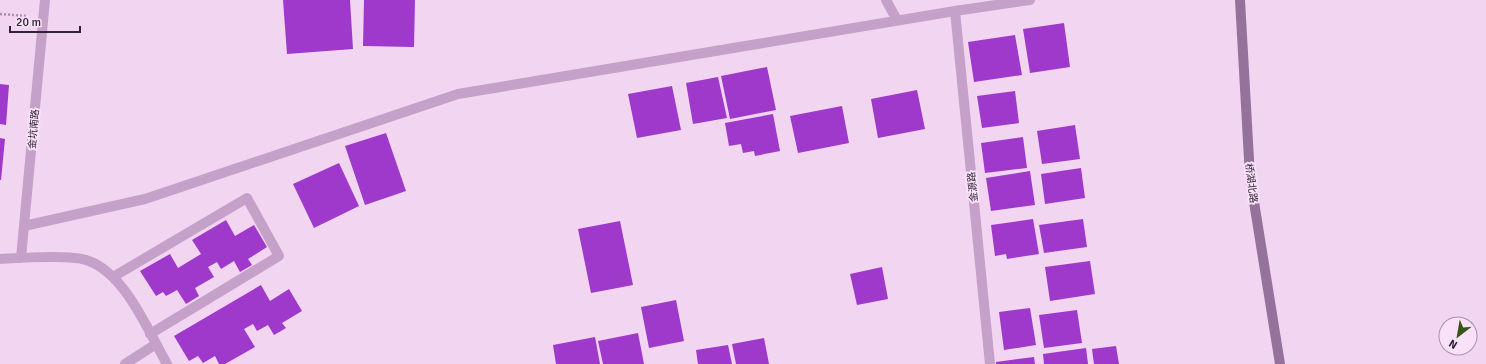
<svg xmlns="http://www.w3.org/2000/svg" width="1486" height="364" font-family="Signika,'Noto Sans SC',sans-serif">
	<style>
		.building { fill: #9e39cb }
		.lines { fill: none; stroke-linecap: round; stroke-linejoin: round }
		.path { stroke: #b08bb5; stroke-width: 2.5; stroke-dasharray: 2 2; stroke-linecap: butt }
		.street { stroke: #c5a1c9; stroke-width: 10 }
		.secondary { stroke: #95729c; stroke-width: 10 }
		.labels { text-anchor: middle; stroke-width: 4; stroke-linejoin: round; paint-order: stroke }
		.street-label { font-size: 10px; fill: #2f2433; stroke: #f9e1f9 }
	</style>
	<rect width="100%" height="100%" fill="#f1d5f1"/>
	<path class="building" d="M283,0H350L353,49L287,54Z
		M364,0H415L414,47L363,46Z
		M1064,23L1070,67L1030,73L1023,29Z
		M1015,35L1022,75L974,82L968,42Z
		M767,67L776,110L730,119L721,76Z
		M718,77L727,118L693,124L686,83Z
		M0,84L9,85L6,125L0,124Z
		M672,86L681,130L637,138L628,94Z
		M917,90L925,129L878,138L871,99Z
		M1015,91L1019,123L982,128L977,96Z
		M842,106L849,143L798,153L790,116Z
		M773,114L780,151L755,156L754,151L743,153L741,144L729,146L725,123Z
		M1075,125L1080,159L1042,164L1037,131Z
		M386,133L406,191L365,205L345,146Z
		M1023,137L1027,168L985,173L981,143Z
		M0,138L5,139L1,180H0Z
		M339,163L359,206L314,228L293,184Z
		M1081,168L1085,198L1045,204L1041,174Z
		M1030,171L1035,205L991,211L986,178Z
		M1033,219L1039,254L1007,259L1006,254L995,256L991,225Z
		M1083,219L1087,247L1044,253L1039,225Z
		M226,220L235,236L254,225L267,247L248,259L252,265L240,272L234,261L221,269L217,262L208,267L214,277L195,288L199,296L186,304L177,290L166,296L163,292L156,296L140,271L170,254L178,268L201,254L192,240Z
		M620,221L633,285L591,293L578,229Z
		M1090,261L1095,294L1050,301L1045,267Z
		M882,267L888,299L857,305L850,274Z
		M261,285L270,301L289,289L302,311L282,323L286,328L274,335L268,325L257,331L253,324L244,329L255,347L225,364H219L215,356L203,363L198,356L189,361L174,336Z
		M676,300L684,341L649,348L641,307Z
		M1030,308L1036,345L1004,350L999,312Z
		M1077,310L1082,343L1044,348L1039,315Z
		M638,333L644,364H603L598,341Z
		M595,337L600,364H556L553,345Z
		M764,338L769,364H736L732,344Z
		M728,345L732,364H698L696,350Z
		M1116,346L1119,364H1094L1092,349Z
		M1086,348L1088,364H1044L1043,354Z
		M1034,357L1035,364H996V362Z"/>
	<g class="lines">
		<path class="path" d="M0,14L27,16"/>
		<path class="street" d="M886,0L897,20
			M955,11L990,364
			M24,226L145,199L458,94L955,11L1030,0
			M21,258L45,0
			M0,259C20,258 72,254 89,261C126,275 148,331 167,364
			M113,277L247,198L279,256L150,334
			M125,364L156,344"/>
		<path class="secondary" d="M1240,0L1250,177L1280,364"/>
	</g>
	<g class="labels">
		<g class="street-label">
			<text transform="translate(33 129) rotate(-85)" y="4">金坑南路</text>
			<text transform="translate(1252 183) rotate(83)" y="4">桥湖北路</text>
			<text transform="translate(972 187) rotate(-96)" y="4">金源路</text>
		</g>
	</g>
	<g transform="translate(1458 336) rotate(211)"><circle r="19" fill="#f9e1f9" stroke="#a895aa"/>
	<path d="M0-3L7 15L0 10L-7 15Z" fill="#365519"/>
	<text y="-6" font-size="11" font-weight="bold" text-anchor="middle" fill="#2f2433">N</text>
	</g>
	<path d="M10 26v6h70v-6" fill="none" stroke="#2f2433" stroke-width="2"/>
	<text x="16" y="26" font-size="12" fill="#2f2433" stroke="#f9e1f9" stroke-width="3" paint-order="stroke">20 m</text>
</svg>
